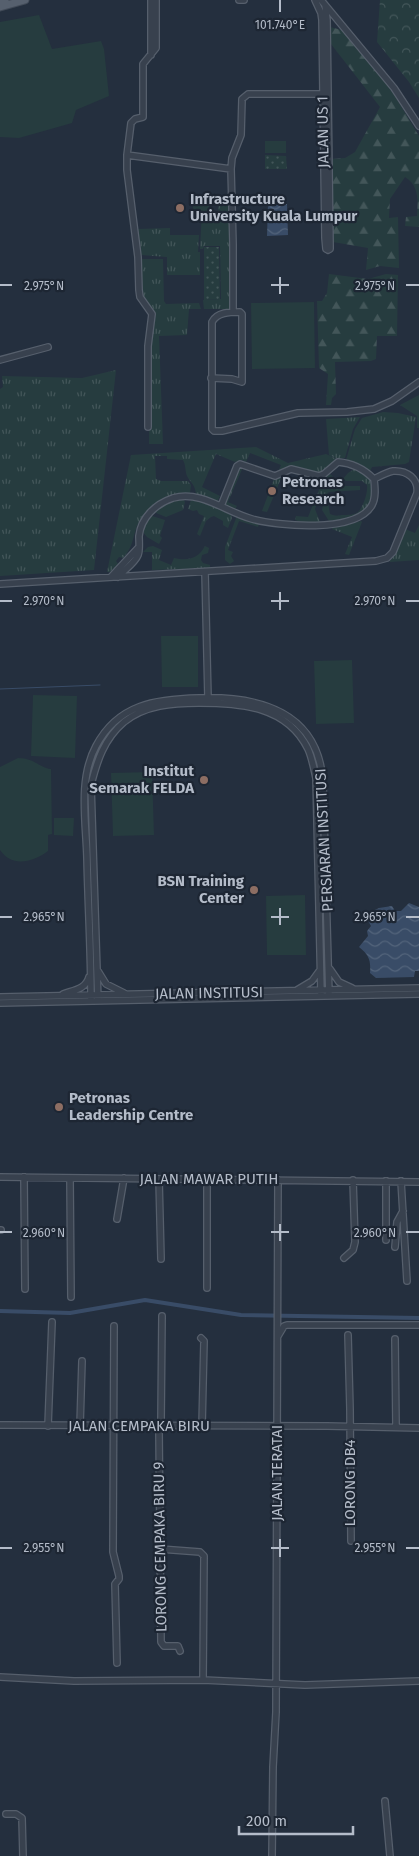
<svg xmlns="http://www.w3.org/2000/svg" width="419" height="1856" font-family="'Fira Sans',sans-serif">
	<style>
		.grass { fill: url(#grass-tufts) }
		.forest { fill: url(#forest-firs) }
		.park { fill: url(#park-crowns) }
		.garden { fill: url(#garden-dots) }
		.pitch { fill: #263c3f }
		.water { fill: url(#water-waves) }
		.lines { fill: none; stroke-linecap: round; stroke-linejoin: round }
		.stream { stroke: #394c67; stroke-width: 1 }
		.canal { stroke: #394c67; stroke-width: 4 }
		.minor-casing { stroke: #565f6c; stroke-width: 8 }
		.major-casing { stroke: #414a57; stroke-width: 9 }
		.minor { stroke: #38414e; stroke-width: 5.5 }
		.major { stroke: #56606e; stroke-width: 7 }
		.ticks { fill: none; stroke: #b4bcc9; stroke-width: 2 }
		.education-dot { fill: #8d6e63; stroke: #1d2633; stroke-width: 2 }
		.labels { text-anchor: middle; stroke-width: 4.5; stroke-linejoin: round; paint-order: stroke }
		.street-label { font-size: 15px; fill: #b4bcc9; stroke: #1d2633 }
		.poi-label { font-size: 15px; font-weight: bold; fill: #b4bcc9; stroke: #1d2633; text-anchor: start }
		.ticks-label { font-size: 12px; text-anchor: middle; fill: #b4bcc9; stroke: #1d2633; stroke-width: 4.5; stroke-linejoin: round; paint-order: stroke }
	</style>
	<defs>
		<pattern id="grass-tufts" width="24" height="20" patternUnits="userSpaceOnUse" patternTransform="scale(1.25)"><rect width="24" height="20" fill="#263c3f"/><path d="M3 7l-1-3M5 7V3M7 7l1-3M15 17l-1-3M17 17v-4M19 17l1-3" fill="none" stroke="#435659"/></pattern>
		<pattern id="forest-firs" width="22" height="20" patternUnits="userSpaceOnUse" patternTransform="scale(1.25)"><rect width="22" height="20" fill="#263c3f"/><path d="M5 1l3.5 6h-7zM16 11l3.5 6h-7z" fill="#435659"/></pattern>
		<pattern id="park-crowns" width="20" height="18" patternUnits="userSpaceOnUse" patternTransform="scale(1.25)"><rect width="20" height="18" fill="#263c3f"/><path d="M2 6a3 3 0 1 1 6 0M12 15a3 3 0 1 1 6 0" fill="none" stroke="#435659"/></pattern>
		<pattern id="garden-dots" width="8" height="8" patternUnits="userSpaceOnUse" patternTransform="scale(1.25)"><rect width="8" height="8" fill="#263c3f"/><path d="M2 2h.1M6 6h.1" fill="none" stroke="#435659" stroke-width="1.8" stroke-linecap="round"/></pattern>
		<pattern id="water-waves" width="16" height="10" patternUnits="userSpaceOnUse" patternTransform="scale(1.25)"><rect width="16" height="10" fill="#394c67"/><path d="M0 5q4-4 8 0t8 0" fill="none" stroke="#53647b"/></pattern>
	</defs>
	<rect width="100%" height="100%" fill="#242f3e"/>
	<path class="grass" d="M220,195H231L232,309H204L203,300L221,299L220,246H204L203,249H200L202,211L193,210V203H209V211H218Z
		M170,228V235H199L198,252H200V275H167V257L141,255L138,229Z
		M141,259H163L164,301L166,304L199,303L201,309H189L187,335L159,336L163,444H149L150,340L155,315L143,298Z
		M116,370L94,570L0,576V389L3,387L2,376L82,378Z
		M419,395V428H417V416L400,405Z
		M383,412L398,413L416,417L409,462L405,464L372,467L370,471L346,460L355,429L362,418Z
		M360,417L353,429L345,458L338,459L329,455L326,419Z
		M256,447L288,463L326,454L339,460C314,481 318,471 290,466L278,472L281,465L250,453L246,462L242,460L235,462L216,454L202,487L220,496L217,502L196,495C195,484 192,485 187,476C185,471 186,465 183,460L167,459V456H155L156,479L161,481H188L191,485L190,493C167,493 146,504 137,526C132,540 133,547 123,558L119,557L116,561L118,564L110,572H107L131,455Z
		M240,465L274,477L283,474L267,512L262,511L274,479L243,467L228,502L237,506L234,511L222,506L238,466Z
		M356,468C361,471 366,474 369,478C377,491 370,510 356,516C348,519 338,520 329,521L322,510L323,505L328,503L330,514C335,516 337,516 342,515C347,515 355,515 358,512C364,506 368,492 367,485L362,481H346L343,479L348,473Z
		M329,473L343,486H360V490L329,492L317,503L315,509L320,522L305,523L295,520L296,516L308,517L321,485L318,478Z
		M183,499L185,502L183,510L166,517L156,513V509L174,500Z
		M191,500C207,500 218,508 231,515L232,518L228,528L223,525V521L214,516L211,517L206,521L200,536L197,534L204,516L199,514L197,510L193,511L188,509Z
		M152,516L165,520L160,536L162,538L159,544L147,537L143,532L144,524Z
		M237,516L259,524L258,527L239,521L228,550L233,552L231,556L234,561L230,564L225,560V547Z
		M361,521L362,522L349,555L345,554L352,537L332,529L333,527L347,525Z
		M419,525V560L390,562V560L395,553L405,529L415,533Z
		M153,546L162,550L159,560L171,565L174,558C188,561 198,559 205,546L209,548L208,553L202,555L201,560L203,563L210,565V568L152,570V552H143L148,547Z"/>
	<path class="forest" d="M330,27L342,30L390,88L419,136V227L405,226L406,217L417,216C418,200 419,185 405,177L390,199L389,218L398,217L399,268L380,266L366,270L368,248L333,242L332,159L345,158L355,152L380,107L331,44Z
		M329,274L368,279L386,274L398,275L397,336H377L376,359L371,361L335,362L336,394L332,398L331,405H326L328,374L319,368L317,301H322L327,293Z"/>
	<path class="park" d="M380,0H419V98L409,82L377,42Z"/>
	<path class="garden" d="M265,155L286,156L287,169H265Z
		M204,247H219L220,299L204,300Z"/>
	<path class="pitch" d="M39,15L52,49L101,41L104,49L109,96L76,110L72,123L19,138L0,137V22Z
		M265,141H286V153H265Z
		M314,302L315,368L252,369L251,303Z
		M161,636H198V687H162Z
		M352,660L354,723L316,724L314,661Z
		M33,695L77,696L75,758L31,756Z
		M18,758C35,758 39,768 51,769L52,834L48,835V851C33,862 12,868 0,850V767Z
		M152,772L154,835L113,836L111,773Z
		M54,818H74L73,836L54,835Z
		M305,895L306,955H267L266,896Z"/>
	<path class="water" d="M287,204L288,235L267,236L268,205Z
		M409,903L419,907V971H415L414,977L376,978L370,973C371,960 369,955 359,947L368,936L367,931L371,926L367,919L369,913L379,908L392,906L395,911H401Z"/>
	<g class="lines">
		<path class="stream" d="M0,689L100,685"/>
		<path class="canal" d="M0,1311L70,1313L145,1300L241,1315L419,1318"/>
		<defs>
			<path id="minor" d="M151,0V55
				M239,0H244
				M315,0L321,13L322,20L325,238L326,249L328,250
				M321,0L394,88L419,126
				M325,5L327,20L330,245V249L328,250
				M127,155L231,169
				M233,312V244L231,169L232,158L241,135L242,99L248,94H327
				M0,360L48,347
				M211,378L232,379L242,382V314L240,312C230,312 217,312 212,322V429L214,431H222L298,413L347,412L374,409L392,401L419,382
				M148,427V346L152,314L140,297L139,290L138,257L127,170V155L131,123L135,119L143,117V64L156,48V0
				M205,572L208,698
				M111,577L139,547
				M118,577C124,570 135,563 138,555C140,550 139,542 139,536C141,518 155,504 173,498C201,490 226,512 252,519C278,526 356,534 372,505C376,498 375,488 374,479C365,470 352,463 338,462L324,474L319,476L291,469L275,476L240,464L237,466L221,506
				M0,584L376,561L387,558L393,552L417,493C419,479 407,470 393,471C387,472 380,476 374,479
				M330,969L339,982L352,988
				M98,971L106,984L124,993
				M297,990L312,981L320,970
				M63,994C74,990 86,989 89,977
				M0,997L419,988
				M91,1001C91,953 88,905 87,858C86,822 78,779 96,746C118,704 156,699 199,698C260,696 318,712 323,782L329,995
				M98,1001L91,785C97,761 104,739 124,722C145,705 173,703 199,703C241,703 287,706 308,749C312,758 314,769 316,778L321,995
				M0,1003L419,994
				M0,1177L419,1182
				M24,1177L25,1289
				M70,1178L71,1297
				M159,1179L161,1259
				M386,1181V1240
				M401,1181L407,1281
				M117,1219L124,1178
				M0,1230H1
				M395,1247L397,1222L403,1211
				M344,1258L353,1250L355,1242L353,1180
				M207,1288V1180
				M162,1316L161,1420L159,1431L161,1642L164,1646H178L180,1651
				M114,1326L113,1552L119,1576V1579L115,1584L117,1663
				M348,1335L350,1409L351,1541
				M278,1336L284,1326L287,1325H419
				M201,1338L204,1341L202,1426
				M395,1339L396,1427
				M0,1425L327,1426L419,1428
				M48,1426L52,1322
				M80,1426L82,1361
				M160,1549L200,1552L204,1556L203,1680L305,1685L419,1681
				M0,1677L74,1681L203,1680
				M385,1801L390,1856
				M6,1814H16L22,1818L23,1856
				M272,1856L273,1767L276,1712L278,1180"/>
			<path id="major" d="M0,1L5,0
				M0,7L25,0"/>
		</defs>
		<use href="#minor" class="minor-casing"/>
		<use href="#major" class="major-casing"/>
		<use href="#minor" class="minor"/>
		<use href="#major" class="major"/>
	</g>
	<path class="ticks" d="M280,0V12M280,277V294M0,285H12M271,285H289M406,285H419M280,592V610M0,601H12M271,601H289M406,601H419M280,908V925M0,917H12M271,917H289M406,917H419M280,1224V1241M0,1232H12M271,1232H289M406,1232H419M280,1539V1557M0,1548H12M271,1548H289M406,1548H419"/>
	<g class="education-dot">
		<circle cx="180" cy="208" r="5"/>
		<circle cx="272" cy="491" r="5"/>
		<circle cx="204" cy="780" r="5"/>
		<circle cx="254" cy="890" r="5"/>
		<circle cx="59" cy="1107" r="5"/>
	</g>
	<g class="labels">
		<g class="street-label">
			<text transform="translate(323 132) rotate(-91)" y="5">JALAN US 1</text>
			<text transform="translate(324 840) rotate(-93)" y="5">PERSIARAN INSTITUSI</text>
			<text transform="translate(209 993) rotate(-1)" y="5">JALAN INSTITUSI</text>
			<text x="209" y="1184">JALAN MAWAR PUTIH</text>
			<text x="139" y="1431">JALAN CEMPAKA BIRU</text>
			<text transform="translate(277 1473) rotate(-90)" y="5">JALAN TERATAI</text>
			<text transform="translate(350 1483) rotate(-90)" y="5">LORONG DB4</text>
			<text transform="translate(160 1547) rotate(-91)" y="5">LORONG CEMPAKA BIRU 9</text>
		</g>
		<g class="poi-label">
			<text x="190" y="204">Infrastructure<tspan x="190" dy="17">University Kuala Lumpur</tspan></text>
			<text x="282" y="487">Petronas<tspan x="282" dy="17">Research</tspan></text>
			<text x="194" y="776" text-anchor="end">Institut<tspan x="194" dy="17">Semarak FELDA</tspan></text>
			<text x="244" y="886" text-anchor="end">BSN Training<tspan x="244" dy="17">Center</tspan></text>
			<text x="69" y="1103">Petronas<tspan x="69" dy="17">Leadership Centre</tspan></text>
		</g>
	</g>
	<g class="ticks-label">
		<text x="280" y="29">101.740°E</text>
		<text x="44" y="290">2.975°N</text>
		<text x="375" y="290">2.975°N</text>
		<text x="44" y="605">2.970°N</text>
		<text x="375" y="605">2.970°N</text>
		<text x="44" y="921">2.965°N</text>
		<text x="375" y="921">2.965°N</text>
		<text x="44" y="1237">2.960°N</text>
		<text x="375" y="1237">2.960°N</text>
		<text x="44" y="1552">2.955°N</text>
		<text x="375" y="1552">2.955°N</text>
	</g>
	<path d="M239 1826v8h114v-8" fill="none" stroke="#b4bcc9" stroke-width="2.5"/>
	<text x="246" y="1826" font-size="15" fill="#b4bcc9" stroke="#1d2633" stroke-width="4" paint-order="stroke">200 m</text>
</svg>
